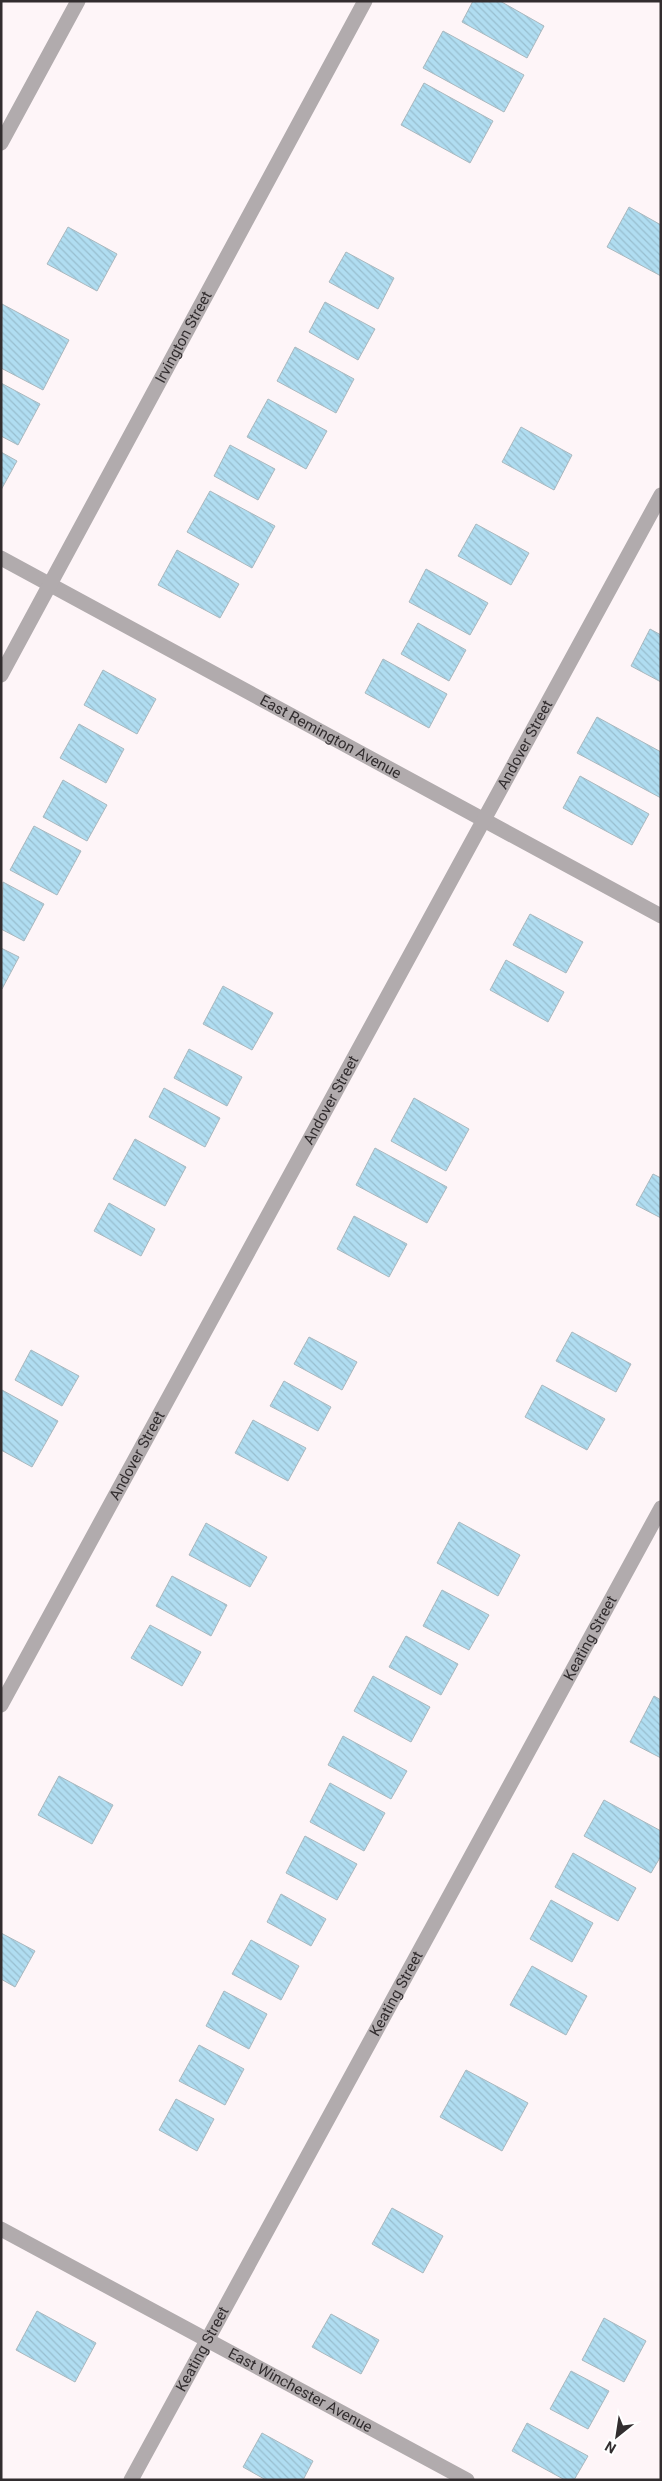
<svg xmlns="http://www.w3.org/2000/svg" width="662" height="2481" font-family="Roboto,sans-serif">
	<style>
		.building { fill: url(#building-back-hatch); stroke: #aab8be }
		.lines { fill: none; stroke-linecap: round; stroke-linejoin: round }
		.minor { stroke: #b1abad; stroke-width: 15 }
		.labels { text-anchor: middle; stroke-width: 4; stroke-linejoin: round; paint-order: stroke }
		.street-label { font-size: 15px; fill: #322d2f; stroke: #fff }
	</style>
	<defs>
		<pattern id="building-back-hatch" width="6" height="6" patternUnits="userSpaceOnUse" patternTransform="scale(1.25)"><rect width="6" height="6" fill="#b0ddf1"/><path d="M-1 5l2 2M0 0l6 6M5-1l2 2" fill="none" stroke="#98becf"/></pattern>
	</defs>
	<rect width="100%" height="100%" fill="#fef5f8"/>
	<path class="building" d="M473,1H500L544,26L527,58L462,22Z
		M443,31L524,75L504,112L423,68Z
		M424,83L493,121L470,163L401,125Z
		M629,207L661,225V276L607,247Z
		M68,227L117,254L97,291L47,264Z
		M346,252L394,278L378,309L329,282Z
		M325,302L375,329L358,360L309,332Z
		M2,304L69,340L43,390L1,368Z
		M295,347L354,379L336,413L277,381Z
		M1,383L40,404L18,445L1,436Z
		M268,399L327,431L306,469L247,437Z
		M521,427L572,455L554,490L502,462Z
		M230,445L275,469L258,500L214,476Z
		M1,452L17,461L1,490Z
		M210,491L275,526L252,568L187,532Z
		M476,524L529,553L511,585L458,556Z
		M177,550L239,584L220,618L158,585Z
		M426,569L488,603L470,635L409,602Z
		M418,623L466,650L449,681L401,654Z
		M650,629L661,635V682L631,666Z
		M383,659L447,694L429,728L365,693Z
		M103,670L156,699L137,734L84,705Z
		M597,717L661,752V798L577,753Z
		M79,724L124,749L106,783L60,758Z
		M580,776L649,814L632,845L563,808Z
		M63,780L107,805L87,841L43,817Z
		M34,826L81,851L57,895L10,870Z
		M3,882L44,904L24,941L1,929Z
		M530,914L583,942L566,973L513,945Z
		M1,948L19,957L2,989L1,988Z
		M506,960L564,992L548,1022L490,990Z
		M223,986L273,1013L252,1050L203,1024Z
		M189,1049L242,1077L227,1106L174,1078Z
		M164,1088L220,1118L205,1147L149,1117Z
		M414,1098L469,1129L446,1171L391,1141Z
		M135,1139L186,1167L165,1206L113,1179Z
		M375,1148L447,1187L427,1223L356,1185Z
		M653,1174L661,1178V1218L636,1205Z
		M109,1203L155,1229L141,1256L94,1231Z
		M354,1216L407,1244L389,1277L337,1249Z
		M572,1332L631,1364L616,1392L556,1361Z
		M309,1337L357,1362L342,1390L294,1364Z
		M31,1350L79,1376L62,1406L15,1380Z
		M284,1381L331,1407L318,1431L270,1406Z
		M542,1385L605,1419L587,1450L525,1417Z
		M2,1390L58,1421L32,1467L1,1450Z
		M253,1420L306,1448L288,1481L235,1453Z
		M459,1522L520,1555L498,1596L437,1563Z
		M206,1523L267,1557L250,1587L189,1555Z
		M172,1576L227,1605L211,1636L156,1606Z
		M442,1590L489,1615L469,1650L423,1626Z
		M150,1625L201,1652L182,1686L131,1658Z
		M406,1636L458,1664L441,1695L389,1667Z
		M373,1676L430,1707L411,1742L354,1711Z
		M654,1696L661,1700V1758L630,1742Z
		M343,1736L407,1771L391,1799L328,1765Z
		M59,1776L113,1805L92,1844L38,1815Z
		M330,1783L385,1813L364,1851L310,1822Z
		M604,1800L661,1831V1856L651,1873L584,1836Z
		M305,1836L357,1864L337,1900L286,1873Z
		M573,1853L636,1888L618,1921L555,1887Z
		M281,1894L326,1919L311,1946L267,1922Z
		M551,1900L593,1923L572,1962L530,1939Z
		M1,1933L35,1951L15,1987L1,1979Z
		M251,1940L299,1966L281,2000L232,1974Z
		M532,1966L587,1996L566,2035L510,2005Z
		M224,1991L267,2014L249,2049L206,2026Z
		M199,2045L244,2069L225,2105L179,2081Z
		M466,2070L528,2103L502,2151L440,2117Z
		M176,2099L214,2119L197,2151L159,2130Z
		M392,2208L443,2236L423,2273L372,2244Z
		M37,2311L96,2343L75,2382L16,2350Z
		M331,2314L379,2340L361,2374L312,2347Z
		M604,2318L646,2341L624,2382L582,2360Z
		M571,2371L609,2391L588,2429L550,2409Z
		M527,2423L588,2456L574,2480H565L512,2451Z
		M262,2433L313,2461L303,2480H266L243,2467Z"/>
	<g class="lines">
		<g class="minor">
			<path d="M1,143L78,1"/>
			<path id="s1" d="M1,558L661,916"/>
			<path id="s2" d="M1,675L365,1"/>
			<path id="s3" d="M1,1705L661,495"/>
			<path id="s4" d="M1,2229L467,2480"/>
			<path id="s5" d="M131,2480L661,1508"/>
		</g>
	</g>
	<g class="labels">
		<g class="street-label">
			<text dy="5" stroke="none"><textPath href="#s2" startOffset="384">Irvington Street</textPath></text>
			<text dy="5" stroke="none"><textPath href="#s1" startOffset="375">East Remington Avenue</textPath></text>
			<text dy="5" stroke="none"><textPath href="#s3" startOffset="1094">Andover Street</textPath></text>
			<text dy="5" stroke="none"><textPath href="#s3" startOffset="689">Andover Street</textPath></text>
			<text dy="5" stroke="none"><textPath href="#s3" startOffset="284">Andover Street</textPath></text>
			<text dy="5" stroke="none"><textPath href="#s5" startOffset="959">Keating Street</textPath></text>
			<text dy="5" stroke="none"><textPath href="#s5" startOffset="554">Keating Street</textPath></text>
			<text dy="5" stroke="none"><textPath href="#s5" startOffset="149">Keating Street</textPath></text>
			<text dy="5" stroke="none"><textPath href="#s4" startOffset="340">East Winchester Avenue</textPath></text>
		</g>
	</g>
	<rect width="662" height="2481" fill="none" stroke="#322d2f" stroke-width="5"/>
	<g transform="translate(617 2436) rotate(210)" stroke="#ffffff" stroke-width="4" paint-order="stroke">
	<path d="M0-4L9 19L0 12L-9 19Z" fill="#322d2f"/>
	<text y="-8" font-size="14" font-weight="bold" text-anchor="middle" fill="#322d2f">N</text>
	</g>
</svg>
